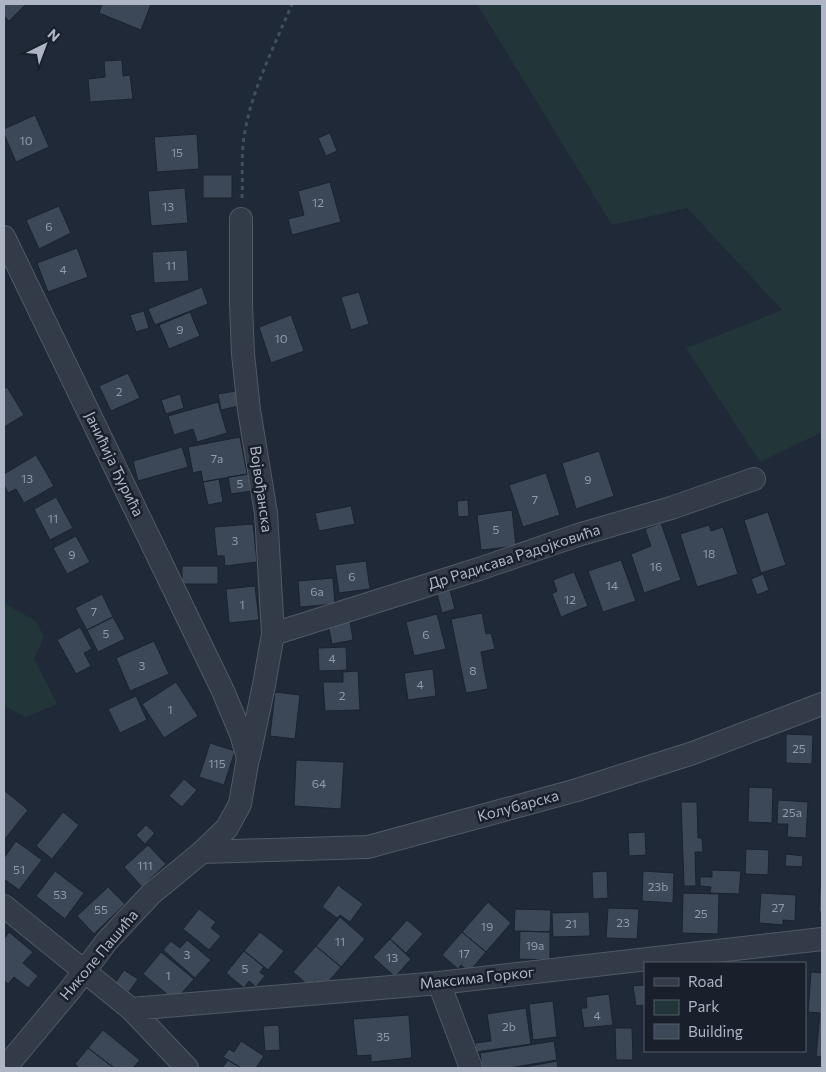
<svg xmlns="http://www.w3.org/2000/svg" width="826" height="1072" font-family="Commissioner,sans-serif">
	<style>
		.green { fill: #223539 }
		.building { fill: #3c4758; stroke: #1b222f }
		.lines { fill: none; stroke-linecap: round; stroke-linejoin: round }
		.street-casing { stroke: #515966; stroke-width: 24 }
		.path { stroke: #3f5256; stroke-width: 3; stroke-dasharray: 4 4; stroke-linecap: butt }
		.street { stroke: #343b48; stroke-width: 22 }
		.labels { text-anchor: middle; stroke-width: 5; stroke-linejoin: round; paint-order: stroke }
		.number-label { font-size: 12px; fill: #929aaa }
		.street-label { font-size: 15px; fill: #aeb6c5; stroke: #19202c }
	</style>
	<rect width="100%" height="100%" fill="#202938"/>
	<path class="green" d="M477,4H822V432L760,462L686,348L782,310L687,208L612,225Z
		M4,603L36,621L44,637L34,659L57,704L26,717L4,706Z"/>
	<path class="building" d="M4,4H26L9,21L4,16Z
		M102,4H151L141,30L99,13Z
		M122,60L123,76L130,75L133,99L90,102L88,79L105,77L104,61Z
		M35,115L49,147L16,162L4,134V129Z
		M330,133L337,151L326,156L318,138Z
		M197,134L199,169L157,172L154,137Z
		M203,175H232V198H203Z
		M330,182L341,222L292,235L288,219L304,215L298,191Z
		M185,188L188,223L151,226L148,191Z
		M59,206L71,233L39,249L26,220Z
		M77,248L88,277L48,292L37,263Z
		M187,250L189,281L154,283L152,252Z
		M202,287L208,304L155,325L148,309Z
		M359,292L369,324L351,330L341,297Z
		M144,311L149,328L136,332L130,315Z
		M190,312L200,336L169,349L159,325Z
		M291,315L304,351L271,363L259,327Z
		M128,373L140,398L111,411L99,386Z
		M7,387L24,415L4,427V389Z
		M236,391L239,406L221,410L218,394Z
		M180,394L184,408L166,414L161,400Z
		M218,402L227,433L197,442L193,429L174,435L168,416Z
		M240,437L247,474L203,482L201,471L193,473L188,447Z
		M182,447L188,467L138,481L133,461Z
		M599,451L614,496L576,509L562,463Z
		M36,455L54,486L24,503L16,489L8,493L4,485V474Z
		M546,473L560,515L523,527L509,485Z
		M249,474L252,491L231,494L228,477Z
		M219,479L223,502L208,505L203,482Z
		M56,497L73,528L50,540L34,509Z
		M468,500L469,516L458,517L457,501Z
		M351,506L355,524L319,531L315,513Z
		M512,510L516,546L481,550L477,515Z
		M768,512L786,565L761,573L744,520Z
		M661,523L681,580L644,593L631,554L651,546L645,529Z
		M253,524L257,562L225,566L224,556H217L214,527Z
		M709,525L711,531L723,527L738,574L697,587L680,534Z
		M76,536L90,562L67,574L53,548Z
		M621,560L636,601L603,612L588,571Z
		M366,561L370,589L339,593L335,565Z
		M182,566H218V584H182Z
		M574,572L588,606L561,617L552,594L557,591L553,580Z
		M763,574L769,590L757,595L751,579Z
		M333,578L335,604L300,607L298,581Z
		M255,586L259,620L229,623L226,589Z
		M450,590L455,609L442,613L437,594Z
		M102,594L113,617L87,630L75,608Z
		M482,613L486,634L491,633L495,649L481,652L488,689L466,693L451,619Z
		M437,614L446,649L414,656L406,622Z
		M113,617L125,639L98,652L87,630Z
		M350,621L353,640L332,644L328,625Z
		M80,627L92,649L84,653L91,666L76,674L57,640Z
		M154,641L169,674L130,691L116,658Z
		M346,647L347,670L319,671L318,648Z
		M433,669L436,696L408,700L404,673Z
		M358,671L360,710L325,711L323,682H343V672Z
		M176,682L198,716L164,738L142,704Z
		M275,692L300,695L295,739L270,736Z
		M136,696L147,720L120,733L108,709Z
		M786,734L813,735L812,764L786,763Z
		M210,743L235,751L224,785L199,777Z
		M296,760L344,762L341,809L294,806Z
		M184,779L197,790L182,807L169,796Z
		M749,787L773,788L772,823L748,822Z
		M4,790L28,810L5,839L4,837Z
		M778,800L808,802L806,838L787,837L788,824H777Z
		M681,802H697L698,838H702L703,852H695L696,886H684Z
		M63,812L79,825L52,859L36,846Z
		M146,825L155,833L145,844L136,835Z
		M645,832L646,855L629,856L628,833Z
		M16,841L42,860L19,890L4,879V858Z
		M148,845L166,864L142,887L124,867Z
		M746,849L769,850L768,875L745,874Z
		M786,854L803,856L802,867L785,866Z
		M712,870L741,871L739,894L710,893L711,887L700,886V877H712Z
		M55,871L84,893L65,919L36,896Z
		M607,871L608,898L593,899L592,872Z
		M643,871L674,873L673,903L642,901Z
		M338,885L363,904L350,922L340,915L337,918L322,907Z
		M108,887L125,904L94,934L77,916Z
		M820,888H822V912H819Z
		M683,893L719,894L718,934L682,933Z
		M761,893L796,895L795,921L783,920V925L759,923Z
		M488,902L511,923L486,952L462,932Z
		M608,908L639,909L637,939L606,938Z
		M199,909L216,922L211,928L221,936L209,950L183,929Z
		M515,909L551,910L550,932L514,931Z
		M589,912L590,936L553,937L552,913Z
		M340,917L365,939L341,967L316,946Z
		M407,920L423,934L406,953L390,939Z
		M520,931L550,932V960L519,959Z
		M9,932L33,952L23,963L38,976L28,988L14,977L8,984L4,980V939Z
		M260,932L284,951L268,970L244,951Z
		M462,932L486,952L469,972L461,965L458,969L442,955Z
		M390,939L411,959L395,977L373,957Z
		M187,940L211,960L195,978L163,950L171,941L180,948Z
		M316,946L341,967L323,988L315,981L310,987L293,972Z
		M244,951L264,967L260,972L265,976L256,987L249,981L244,988L226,973Z
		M161,952L194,979L175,1001L143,974Z
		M124,970L138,979L129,992L115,983Z
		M811,972L822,973V1057L816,1056L820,1013L808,1012Z
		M645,985V1005L636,1006L633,986Z
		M609,994L613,1025L584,1028L581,1008H587L586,997Z
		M553,1001L557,1037L533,1040L529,1004Z
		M526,1008L531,1044L476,1052L475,1043L491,1041L487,1014Z
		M409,1015L412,1058L371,1062V1055L357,1056L353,1019Z
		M279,1025L280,1050L265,1051L263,1026Z
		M615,1028H632L633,1060H616Z
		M103,1030L140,1060L133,1068H114L88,1048Z
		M241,1041L264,1056L256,1068H241L223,1057L229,1049L234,1052Z
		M554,1041L557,1060L509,1068H482L480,1053Z
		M88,1048L114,1068H79L75,1064Z
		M228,1060L241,1068H222Z
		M557,1061L558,1068H525V1067Z"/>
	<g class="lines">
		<defs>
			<path id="street" d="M241,219V304L243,354L249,410L266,513L273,634L264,685L249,756
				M4,237L223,691L241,734L248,758L240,804L227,828L202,852L151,894L107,941L70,990L5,1068
				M273,634L479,569L578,535L671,508L754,479
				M202,852L368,847L577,790L693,753L822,704
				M4,906L131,1009L187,1068
				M439,983L471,1068
				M131,1009L439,983L822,939"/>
		</defs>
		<use href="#street" class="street-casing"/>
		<path class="path" d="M242,198C243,178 241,157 244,137C251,91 274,47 292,4"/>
		<use href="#street" class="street"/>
	</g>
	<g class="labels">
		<g class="number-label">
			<text x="26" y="145">10</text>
			<text x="177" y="157">15</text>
			<text x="318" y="207">12</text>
			<text x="168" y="211">13</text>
			<text x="49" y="231">6</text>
			<text x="171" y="270">11</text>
			<text x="63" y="274">4</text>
			<text x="180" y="334">9</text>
			<text x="281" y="343">10</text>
			<text x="119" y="396">2</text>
			<text x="217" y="463">7a</text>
			<text x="27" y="483">13</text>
			<text x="588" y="484">9</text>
			<text x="240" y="488">5</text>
			<text x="535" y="504">7</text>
			<text x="53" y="523">11</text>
			<text x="496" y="534">5</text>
			<text x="235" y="545">3</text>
			<text x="709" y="558">18</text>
			<text x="72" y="559">9</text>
			<text x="656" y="571">16</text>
			<text x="352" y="581">6</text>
			<text x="612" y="590">14</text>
			<text x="317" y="596">6a</text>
			<text x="570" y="604">12</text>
			<text x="242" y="609">1</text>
			<text x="94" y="616">7</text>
			<text x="106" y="638">5</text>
			<text x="426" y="639">6</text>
			<text x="332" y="663">4</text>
			<text x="142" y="670">3</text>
			<text x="473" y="675">8</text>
			<text x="420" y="689">4</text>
			<text x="342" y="700">2</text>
			<text x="170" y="714">1</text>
			<text x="799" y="753">25</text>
			<text x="217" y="768">115</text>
			<text x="319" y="788">64</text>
			<text x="792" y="817">25a</text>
			<text x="145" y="870">111</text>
			<text x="19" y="874">51</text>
			<text x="658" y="891">23b</text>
			<text x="60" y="899">53</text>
			<text x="778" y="912">27</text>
			<text x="101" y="914">55</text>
			<text x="701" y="918">25</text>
			<text x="623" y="927">23</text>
			<text x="571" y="928">21</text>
			<text x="487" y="931">19</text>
			<text x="340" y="946">11</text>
			<text x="535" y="950">19a</text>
			<text x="464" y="958">17</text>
			<text x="187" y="959">3</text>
			<text x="392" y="962">13</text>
			<text x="245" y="973">5</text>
			<text x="168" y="980">1</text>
			<text x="597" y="1020">4</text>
			<text x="509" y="1031">2b</text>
			<text x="383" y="1041">35</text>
		</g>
		<g class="street-label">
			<text transform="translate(114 464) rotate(64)" y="5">Јанићија Ђурића</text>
			<text transform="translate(261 489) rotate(82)" y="5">Војвођанска</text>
			<text transform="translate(514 557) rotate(-18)" y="5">Др Радисава Радојковића</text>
			<text transform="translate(518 806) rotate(-15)" y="5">Колубарска</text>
			<text transform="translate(99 955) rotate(-50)" y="5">Николе Пашића</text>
			<text transform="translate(477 978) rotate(-6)" y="5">Максима Горког</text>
		</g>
	</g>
	<rect width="826" height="1072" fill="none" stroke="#aeb6c5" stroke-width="10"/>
	<rect x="644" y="962" width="162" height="90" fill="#19202c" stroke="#555c69"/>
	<rect x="654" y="978" width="25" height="8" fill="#343b48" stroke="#555c69"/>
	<text x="688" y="987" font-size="15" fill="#aeb6c5">Road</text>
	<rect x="654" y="1000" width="25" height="15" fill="#223539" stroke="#555c69"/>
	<text x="688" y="1012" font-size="15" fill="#aeb6c5">Park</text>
	<rect x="654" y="1024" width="25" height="15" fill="#3c4758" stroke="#555c69"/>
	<text x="688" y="1037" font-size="15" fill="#aeb6c5">Building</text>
	<g transform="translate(45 45) rotate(42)" stroke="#19202c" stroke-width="4" paint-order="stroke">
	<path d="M0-4L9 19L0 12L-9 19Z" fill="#aeb6c5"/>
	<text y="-8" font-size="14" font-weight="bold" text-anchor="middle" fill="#aeb6c5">N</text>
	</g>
</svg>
